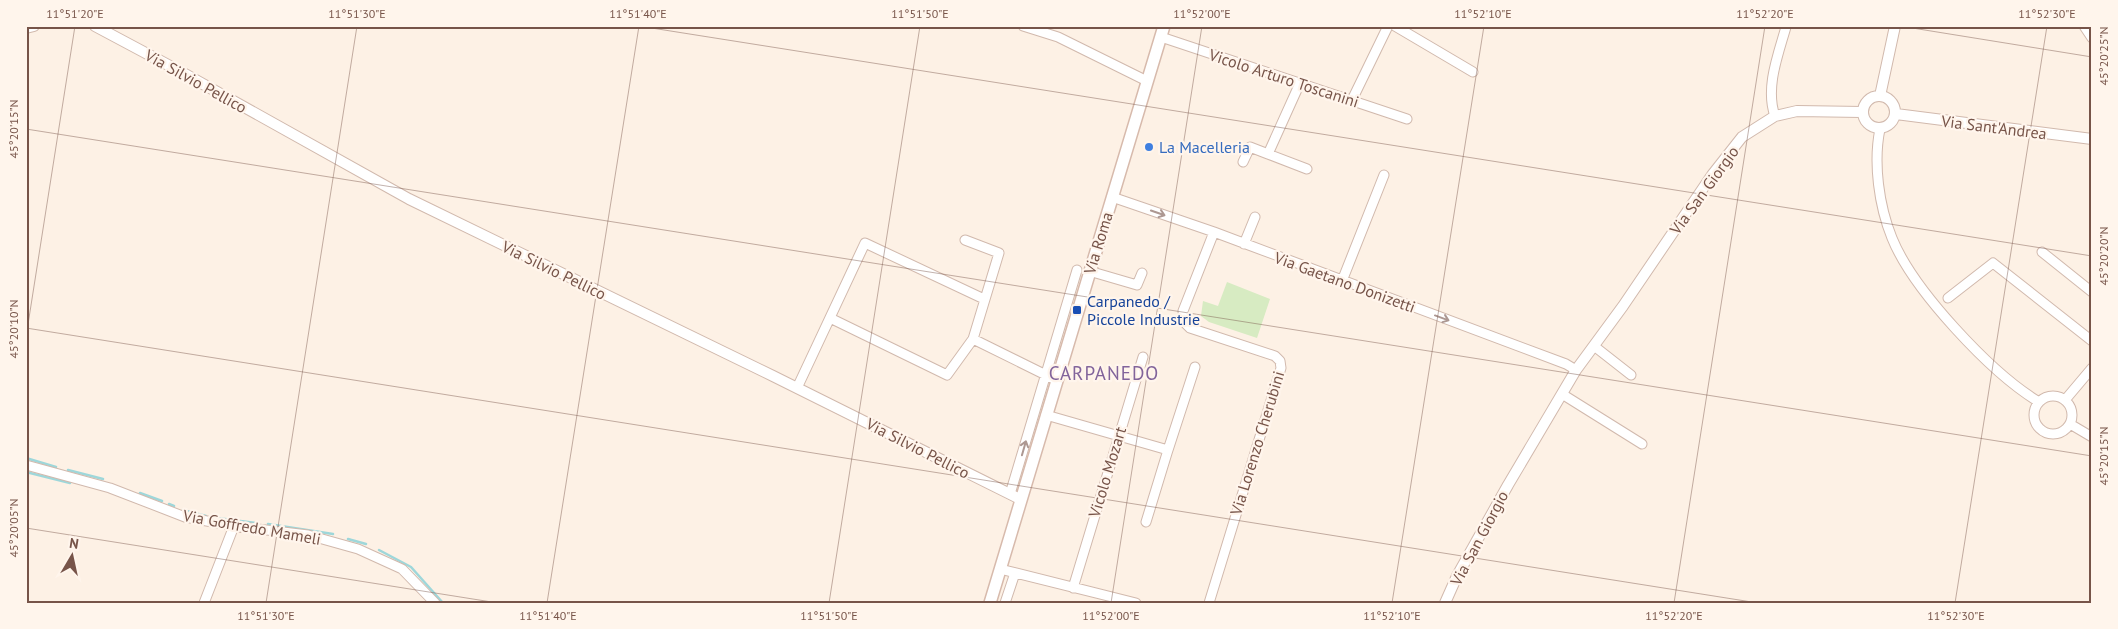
<svg xmlns="http://www.w3.org/2000/svg" width="2118" height="629" font-family="'PT Sans',sans-serif">
	<style>
		.green { fill: #d7ebc2 }
		.lines { fill: none; stroke-linecap: round; stroke-linejoin: round }
		.stream { stroke: #9ed7da; stroke-width: 2.5 }
		.minor-casing { stroke: #d1b9ad; stroke-width: 11 }
		.tertiary-casing { stroke: #d1b9ad; stroke-width: 12 }
		.secondary-casing { stroke: #d7baac; stroke-width: 14 }
		.minor { stroke: #fff; stroke-width: 9 }
		.tertiary { stroke: #fff; stroke-width: 10 }
		.secondary { stroke: #fff; stroke-width: 11 }
		.oneway { stroke: #ad9892 }
		.ticks { fill: none; stroke: #775449; stroke-width: 1; stroke-opacity: 0.45 }
		.shop-dot { fill: #3f7fe0; stroke: #fff5ec; stroke-width: 2 }
		.transit-dot { fill: #1a4fb4; stroke: #fff5ec; stroke-width: 2 }
		.labels { text-anchor: middle; stroke-width: 4.5; stroke-linejoin: round; paint-order: stroke }
		.street-label { font-size: 16px; fill: #775449; stroke: #fff5ec }
		.shop-label { font-size: 16px; fill: #366cbe; stroke: #fff5ec; text-anchor: start }
		.transit-label { font-size: 16px; fill: #164399; stroke: #fff5ec; text-anchor: start }
		.quarter-label { font-size: 19px; letter-spacing: 1px; fill: #82649b; stroke: #fff5ec }
		.neatline { fill: none; stroke: #775449; stroke-width: 2 }
		.ticks-label { font-size: 12px; text-anchor: middle; fill: #775449 }
	</style>
	<rect width="100%" height="100%" fill="#fdf1e5"/>
	<path class="green" d="M1227,282L1270,299L1257,338L1209,322L1201,316L1203,301L1218,306Z"/>
	<g class="lines">
		<path class="stream" d="M26,458L56,467
			M68,470L103,479
			M26,472L70,483
			M140,493L162,501
			M169,504L174,506
			M183,510L206,516
			M217,518L256,523
			M268,524L333,534
			M348,539L366,544
			M379,550L411,567L443,603"/>
		<defs>
			<path id="minor" d="M1023,26L1058,37L1147,81
				M1395,26L1473,72
				M2084,26L2092,38
				M1161,37L1407,119
				M1300,83L1268,154L1307,169
				M1352,100L1388,26
				M1775,116C1765,88 1778,55 1786,27
				M1880,129C1873,163 1879,206 1892,238C1913,290 1991,373 2039,402
				M1243,162L1250,147L1268,154
				M1112,197L1214,232L1566,364L1576,370
				M965,240L999,253L973,339
				M1244,244L1255,217
				M2042,252L2092,292
				M1089,271L1137,285L1142,273
				M1342,281L1384,175
				M1948,298L1993,263L2092,341
				M830,318L947,375L973,339L1056,380
				M1594,346L1631,375
				M797,388L865,243L984,299
				M1562,394L1642,444
				M2034 415a19 19 0 1 1 38 0a19 19 0 1 1-38 0Z
				M2065,400L2092,368
				M1046,415L1168,450L1195,367
				M2070,424L2092,437
				M26,465L110,488L185,517L234,526L308,535L358,549L402,569L435,603
				M1010,494L1077,270
				M1146,522L1168,450
				M1000,569L1136,603
				M1073,588L1143,357
				M204,603L234,526
				M1005,603L1015,573
				M1209,603L1281,368L1280,361L1275,356L1190,328L1184,322L1183,311L1214,232"/>
			<path id="tertiary" d="M95,26L185,74L409,199L773,376L1020,499
				M26,28L34,26
				M1863 112a16 16 0 1 1 32 0a16 16 0 1 1-32 0Z
				M1880,96L1895,26
				M1896,114L2092,139
				M1445,603L1457,576L1508,485L1576,370L1623,306L1712,175L1742,137L1775,116L1797,111L1862,112"/>
			<path id="secondary" d="M990,603L1164,26"/>
		</defs>
		<use href="#minor" class="minor-casing"/>
		<use href="#tertiary" class="tertiary-casing"/>
		<use href="#secondary" class="secondary-casing"/>
		<use href="#minor" class="minor"/>
		<use href="#tertiary" class="tertiary"/>
		<use href="#secondary" class="secondary"/>
	</g>
	<defs><path id="oneway-shaft" d="M-6 0H5M1.5-3L5.5 0L1.5 3" fill="none" stroke-width="1.6" stroke-linecap="round" stroke-linejoin="round" transform="scale(1.25)"/></defs>
	<g class="oneway">
		<use href="#oneway-shaft" transform="translate(1158 213) rotate(19)"/>
		<use href="#oneway-shaft" transform="translate(1442 318) rotate(20)"/>
		<use href="#oneway-shaft" transform="translate(1024 448) rotate(-74)"/>
	</g>
	<path class="ticks" d="M639,26L2092,256M1900,26L2092,57M26,129L2092,456M26,328L1758,603M26,337L75,26M26,528L498,603M266,603L357,26M547,603L639,26M829,603L920,26M1111,603L1202,26M1392,603L1484,26M1674,603L1765,26M1955,603L2047,26"/>
	<circle class="shop-dot" cx="1149" cy="147" r="5"/>
	<rect class="transit-dot" x="1072" y="305" width="10" height="10" rx="2.5"/>
	<g class="labels">
		<g class="street-label">
			<text transform="translate(1284 78) rotate(18)" y="6">Vicolo Arturo Toscanini</text>
			<text transform="translate(196 81) rotate(29)" y="6">Via Silvio Pellico</text>
			<text transform="translate(1994 127) rotate(7)" y="6">Via Sant'Andrea</text>
			<text transform="translate(1704 190) rotate(-54)" y="6">Via San Giorgio</text>
			<text transform="translate(1098 243) rotate(-73)" y="6">Via Roma</text>
			<text transform="translate(554 270) rotate(26)" y="6">Via Silvio Pellico</text>
			<text transform="translate(1345 282) rotate(20)" y="6">Via Gaetano Donizetti</text>
			<text transform="translate(1257 443) rotate(-73)" y="6">Via Lorenzo Cherubini</text>
			<text transform="translate(918 448) rotate(27)" y="6">Via Silvio Pellico</text>
			<text transform="translate(1107 472) rotate(-73)" y="6">Vicolo Mozart</text>
			<text transform="translate(252 527) rotate(10)" y="6">Via Goffredo Mameli</text>
			<text transform="translate(1479 538) rotate(-62)" y="6">Via San Giorgio</text>
		</g>
		<g class="shop-label">
			<text x="1159" y="153">La Macelleria</text>
		</g>
		<g class="transit-label">
			<text x="1087" y="307">Carpanedo /<tspan x="1087" dy="18">Piccole Industrie</tspan></text>
		</g>
		<g class="quarter-label">
			<text x="1104" y="380">CARPANEDO</text>
		</g>
	</g>
	<rect width="2118" height="629" fill="none" stroke="#fff5ec" stroke-width="55"/>
	<g transform="translate(72 556) rotate(9)" stroke="#fff5ec" stroke-width="4" paint-order="stroke">
	<path d="M0-4L9 19L0 12L-9 19Z" fill="#775449"/>
	<text y="-8" font-size="14" font-weight="bold" text-anchor="middle" fill="#775449">N</text>
	</g>
	<rect x="28" y="28" width="2062" height="574" class="neatline"/>
	<g class="ticks-label">
		<text x="75" y="18">11°51'20"E</text>
		<text x="357" y="18">11°51'30"E</text>
		<text x="638" y="18">11°51'40"E</text>
		<text x="920" y="18">11°51'50"E</text>
		<text x="1202" y="18">11°52'00"E</text>
		<text x="1483" y="18">11°52'10"E</text>
		<text x="1765" y="18">11°52'20"E</text>
		<text x="2047" y="18">11°52'30"E</text>
		<text transform="translate(2104 56) rotate(-90)" y="4">45°20'25"N</text>
		<text transform="translate(14 129) rotate(-90)" y="4">45°20'15"N</text>
		<text transform="translate(2104 256) rotate(-90)" y="4">45°20'20"N</text>
		<text transform="translate(14 329) rotate(-90)" y="4">45°20'10"N</text>
		<text transform="translate(2104 456) rotate(-90)" y="4">45°20'15"N</text>
		<text transform="translate(14 528) rotate(-90)" y="4">45°20'05"N</text>
		<text x="266" y="620">11°51'30"E</text>
		<text x="548" y="620">11°51'40"E</text>
		<text x="829" y="620">11°51'50"E</text>
		<text x="1111" y="620">11°52'00"E</text>
		<text x="1392" y="620">11°52'10"E</text>
		<text x="1674" y="620">11°52'20"E</text>
		<text x="1956" y="620">11°52'30"E</text>
	</g>
</svg>
